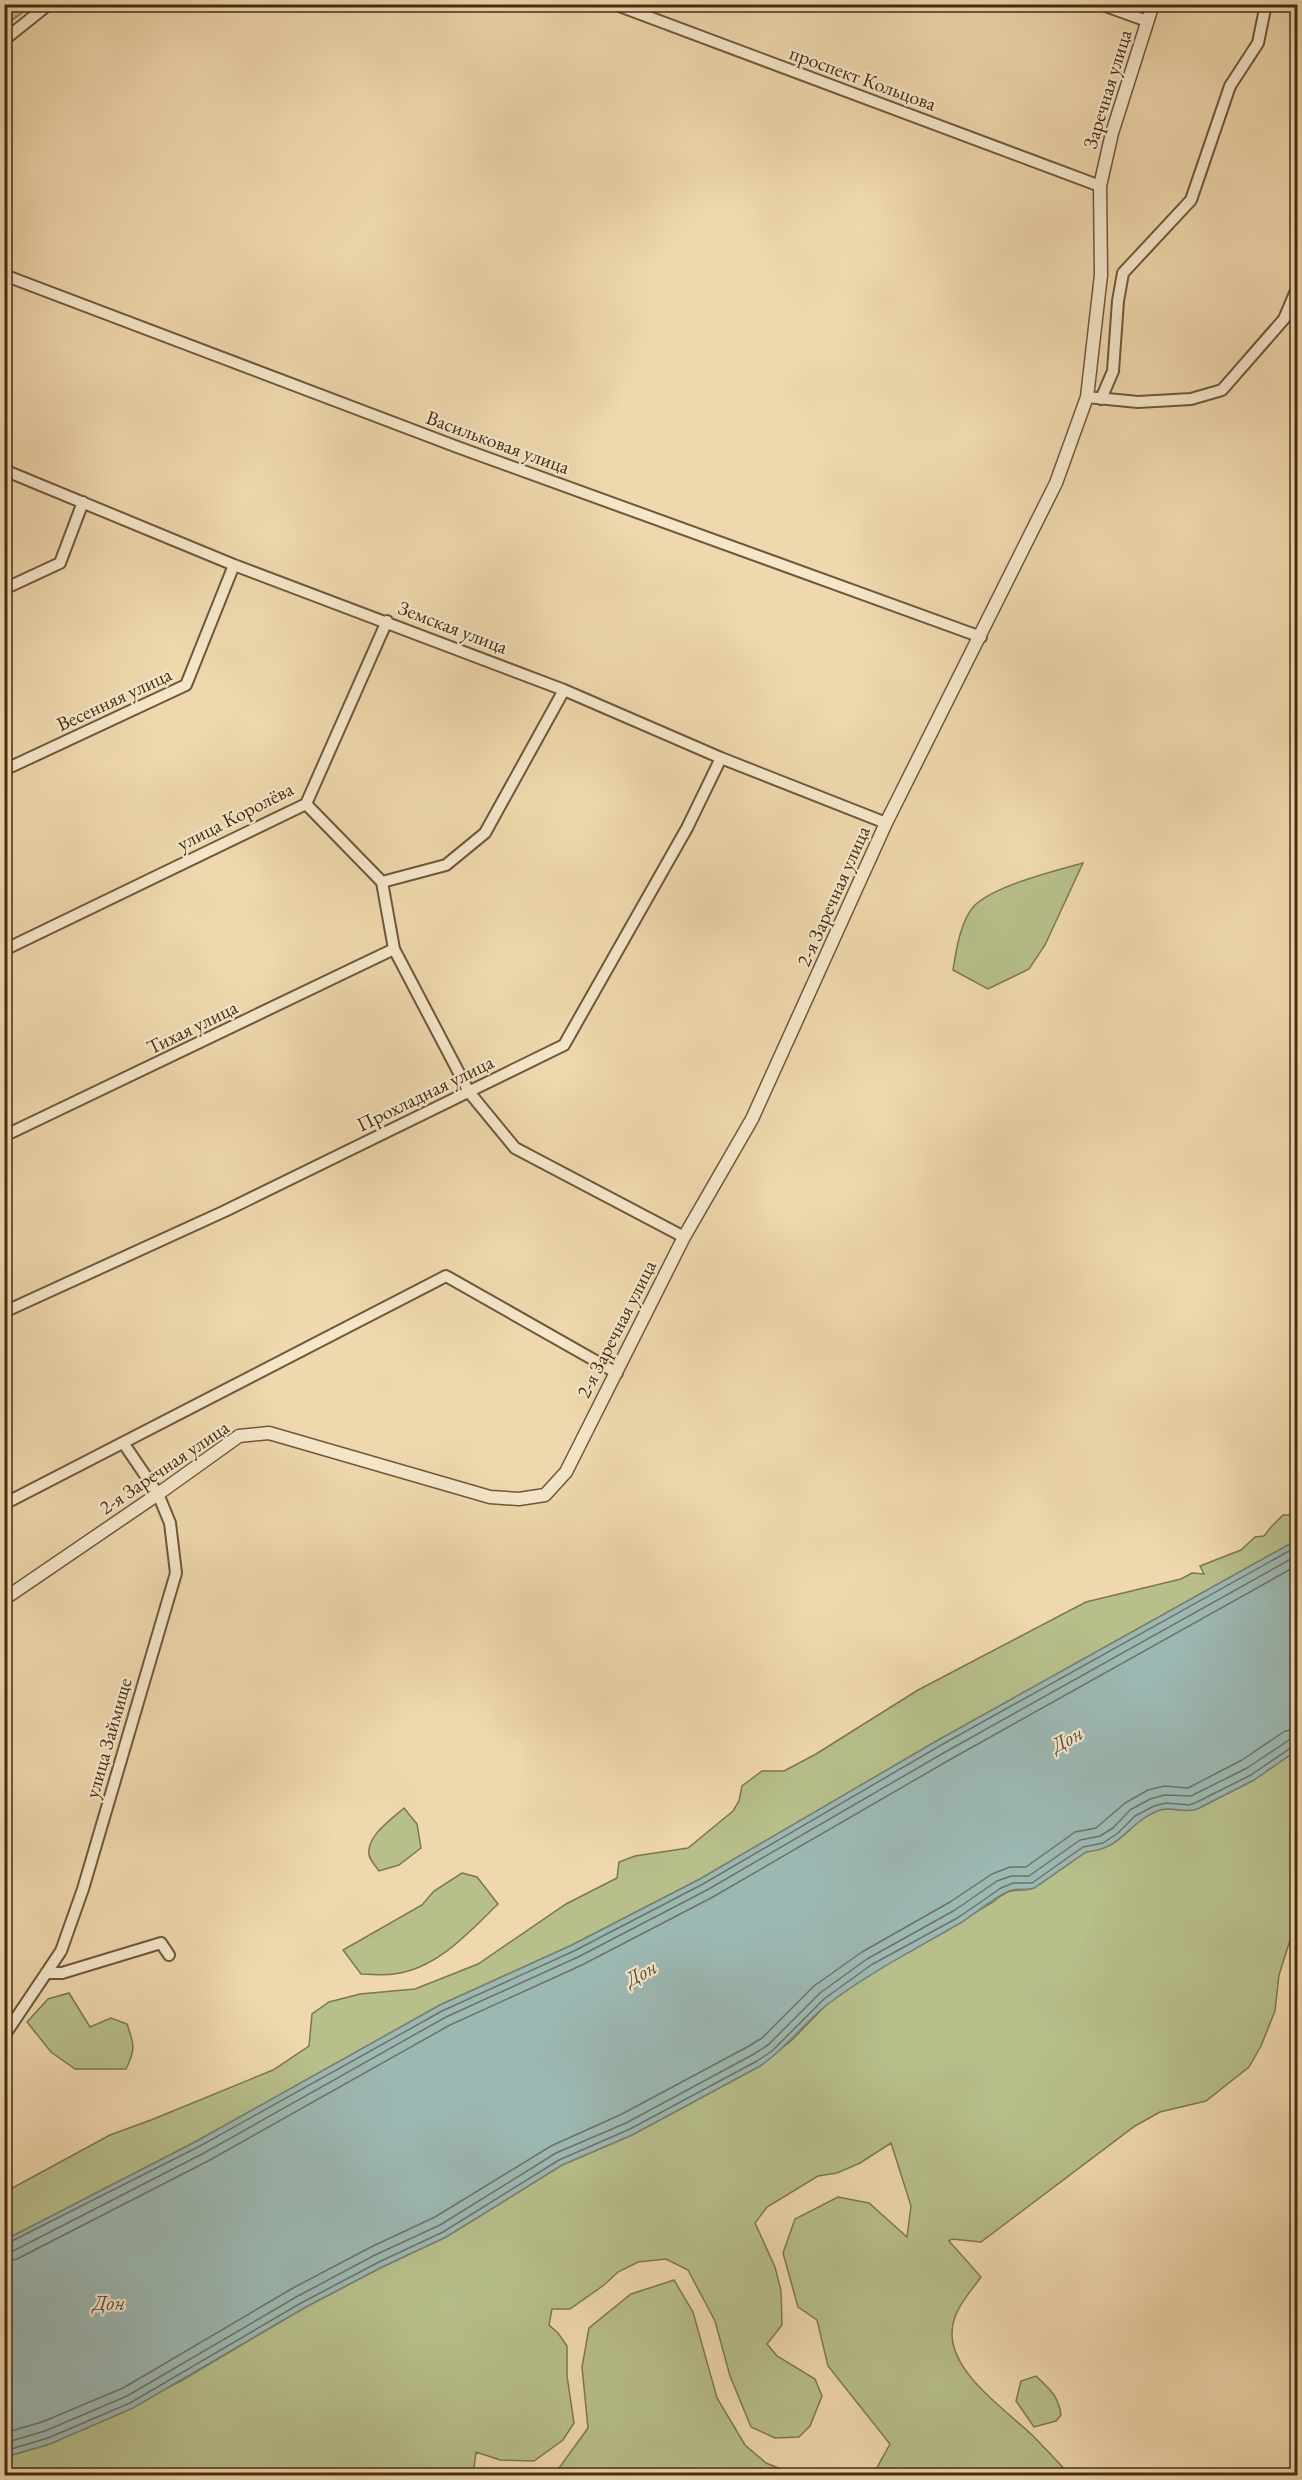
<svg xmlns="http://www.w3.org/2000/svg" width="1302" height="2480" font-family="'EB Garamond',serif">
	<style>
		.green { fill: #b7bf8b; stroke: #7e7650; stroke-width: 1.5 }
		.water { fill: #9cb8b3; stroke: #798074; stroke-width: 1.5 }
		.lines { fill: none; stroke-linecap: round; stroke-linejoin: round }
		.shore { stroke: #707264; stroke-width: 1.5 }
		.minor-casing { stroke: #6f573b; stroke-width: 14 }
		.tertiary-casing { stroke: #6f573b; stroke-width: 15 }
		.minor { stroke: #f5e6ca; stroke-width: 10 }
		.tertiary { stroke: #f5e6ca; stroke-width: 12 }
		.labels { text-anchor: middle; stroke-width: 4.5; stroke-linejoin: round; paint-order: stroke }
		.street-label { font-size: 20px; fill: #442c15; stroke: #f5e6ca }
		.water-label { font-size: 21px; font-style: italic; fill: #5a4f3c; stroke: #f5e6ca }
	</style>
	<rect width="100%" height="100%" fill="#efd8ad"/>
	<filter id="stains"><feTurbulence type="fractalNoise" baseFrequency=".00333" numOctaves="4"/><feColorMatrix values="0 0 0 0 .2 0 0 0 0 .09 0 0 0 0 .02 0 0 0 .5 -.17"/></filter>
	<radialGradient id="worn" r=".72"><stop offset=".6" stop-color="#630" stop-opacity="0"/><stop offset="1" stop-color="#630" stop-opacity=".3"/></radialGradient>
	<path class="green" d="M5,4H33V5L5,25Z
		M1083,863L1045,945L1029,969L988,989L953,970C956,950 961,919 975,905C996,885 1055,871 1083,863Z
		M1283,1515H1297V1540L940,1739L700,1879L572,1945L440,2005L197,2141L5,2240V2192L110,2135L151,2120L273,2070L309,2046L312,2014L329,2002L360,1994L415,1989L478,1964L566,1904L617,1878L619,1862L635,1856L688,1848L733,1811L739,1801L742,1786L762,1771H784L816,1754L918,1690L1086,1602L1181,1579L1192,1573L1204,1574L1200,1566L1241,1550L1255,1537L1264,1536L1271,1527Z
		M1297,1750V1924L1291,1937L1279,1975L1275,2011L1261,2046L1249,2067L1206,2101L1160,2112L1135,2126L981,2242L952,2239L949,2241L981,2277C969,2294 952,2311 952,2333C951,2373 1006,2410 1032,2435C1045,2448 1058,2462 1070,2475H850L875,2471L890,2444L828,2366L817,2320L798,2307L783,2253L795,2219L838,2197L869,2203L907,2237L911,2206L891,2143L860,2163L837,2173L818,2176L767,2207L755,2223L775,2267L781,2291L782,2325L767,2344L777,2356L815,2379L822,2396L810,2426L799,2437L775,2438L751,2427L730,2376L715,2321L688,2270L666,2259L638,2262L618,2272L604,2285L570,2309H552L549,2325L558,2333L567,2346V2376L574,2423L563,2440L534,2461L500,2460L476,2452L473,2476H5V2457L50,2444L179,2382L304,2308L382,2267L446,2237L562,2165L632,2135L760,2066L792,2040L828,2003L875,1970L916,1948L993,1902C1015,1884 1013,1894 1034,1888L1086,1852C1124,1848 1126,1824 1157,1811C1170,1805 1184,1814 1197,1809L1254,1780Z
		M404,1808L417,1824L421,1848L399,1865L379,1871C376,1867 370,1860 369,1855C366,1836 392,1819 404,1808Z
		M462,1873L477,1877L498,1904C469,1932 437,1969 394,1974C384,1976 372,1974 361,1974L343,1950L422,1905L434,1891Z
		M69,1993L90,2027L111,2018L127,2024C134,2044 136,2049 126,2069H75L51,2052L27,2022L48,1999Z
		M674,2280L693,2312L717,2398L745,2445L766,2463L796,2475H554L588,2428L582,2367L589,2328L631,2294Z
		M1036,2376C1049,2388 1059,2397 1061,2415L1056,2421L1034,2427L1016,2401L1021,2381Z"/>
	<path class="water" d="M1297,1540V1750L1254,1780L1197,1809C1184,1814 1170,1805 1157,1811C1126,1824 1124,1848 1086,1852L1034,1888C1026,1891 1019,1888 1012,1890C1001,1892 973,1915 962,1922C916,1949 870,1972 828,2004C803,2023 786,2049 760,2066L632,2135L562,2165L446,2237L382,2267L304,2308L133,2408L50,2444L5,2457V2240L197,2141L440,2005L572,1945L700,1879L940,1739Z"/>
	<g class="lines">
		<path class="shore" d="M4,2245L200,2146L442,2011L574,1951L703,1884L943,1744L1298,1546
			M4,2253L13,2251L204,2153L446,2017L578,1957L707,1890L947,1751L1298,1555
			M4,2262L17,2259L208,2161L450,2025L582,1965L711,1898L951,1759L1298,1565
			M4,2433L42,2422L123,2388L293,2288L371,2247L435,2217L551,2146L622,2114L749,2046L762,2038L814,1986L862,1952L950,1902L992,1874L1010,1867H1026L1075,1832L1096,1828L1125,1803L1148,1790L1164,1786L1188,1788L1242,1760L1285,1731L1298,1729
			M4,2443L45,2431L127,2396L298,2296L375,2255L440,2225L556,2153L626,2123L754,2054L768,2045L820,1993L867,1959L955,1910L997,1881L1011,1876H1029L1080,1840L1100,1836L1113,1828L1130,1810L1150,1799L1165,1795L1191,1796L1247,1768L1289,1740L1298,1738
			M4,2451L48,2438L130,2403L301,2303L379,2262L443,2232L559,2160L630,2129L757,2061L772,2051L824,1999L871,1965L959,1917L1001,1888L1013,1883H1032L1083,1847L1103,1843L1118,1833L1135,1816L1154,1806L1166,1803L1189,1805L1195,1803L1251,1775L1292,1747L1298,1746"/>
		<defs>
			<path id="minor" d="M614,4L1100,186
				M1100,4L1147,21
				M4,40L49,4
				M4,275L460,448L981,637
				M1087,397L1138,402L1191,399L1222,390L1284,319L1298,286
				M1101,399L1113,371L1118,301L1123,273L1191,200L1230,86L1258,43L1266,4
				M4,470L234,565L564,690L721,758L886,823
				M4,589L60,563L83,502
				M4,770L186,685L234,565
				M306,804L382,882L394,949L469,1092L515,1148L684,1237
				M382,882L446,865L485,833L564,690
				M4,950L306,804L387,621
				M4,1136L394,949
				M4,1312L225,1211L564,1045L687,828L721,758
				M4,1504L446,1276L617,1373
				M46,1973H62L161,1943L169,1955
				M4,2036L61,1951L83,1889L176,1573L170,1523L158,1494L124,1444"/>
			<path id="tertiary" d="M4,1599L158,1494L239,1436L269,1433L490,1497L519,1499L545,1495L566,1472L684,1237L752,1119L886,823L1056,483L1087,397L1101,275L1100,186L1112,133L1153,4"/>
		</defs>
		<use href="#minor" class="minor-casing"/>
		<use href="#tertiary" class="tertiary-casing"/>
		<use href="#minor" class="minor"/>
		<use href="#tertiary" class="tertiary"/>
	</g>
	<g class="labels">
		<g class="street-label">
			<text transform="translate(863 78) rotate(20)" y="7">проспект Кольцова</text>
			<text transform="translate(1107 89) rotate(-73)" y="7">Заречная улица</text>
			<text transform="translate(498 442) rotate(20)" y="7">Васильковая улица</text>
			<text transform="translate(453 627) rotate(21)" y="7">Земская улица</text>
			<text transform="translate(114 699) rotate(-25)" y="7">Весенняя улица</text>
			<text transform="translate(235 816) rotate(-27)" y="7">улица Королёва</text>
			<text transform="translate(833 896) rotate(-66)" y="7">2-я Заречная улица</text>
			<text transform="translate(192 1027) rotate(-26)" y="7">Тихая улица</text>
			<text transform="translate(425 1093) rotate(-26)" y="7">Прохладная улица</text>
			<text transform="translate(616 1329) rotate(-63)" y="7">2-я Заречная улица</text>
			<text transform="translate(164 1467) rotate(-34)" y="7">2-я Заречная улица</text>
			<text transform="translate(108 1738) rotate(-74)" y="7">улица Займище</text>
		</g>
		<g class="water-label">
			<text transform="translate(1067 1739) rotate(-29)" y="7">Дон</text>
			<text transform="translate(641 1973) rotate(-29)" y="7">Дон</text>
			<text x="109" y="2310">Дон</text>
		</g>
	</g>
	<rect width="1302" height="2480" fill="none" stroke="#efd8ad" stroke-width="24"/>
	<rect x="6" y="6" width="1290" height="2468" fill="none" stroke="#442c15" stroke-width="3"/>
	<rect x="12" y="12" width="1278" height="2456" fill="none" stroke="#442c15" stroke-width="1.5"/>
	<rect width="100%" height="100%" filter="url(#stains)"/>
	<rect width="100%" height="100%" fill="url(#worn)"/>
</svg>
